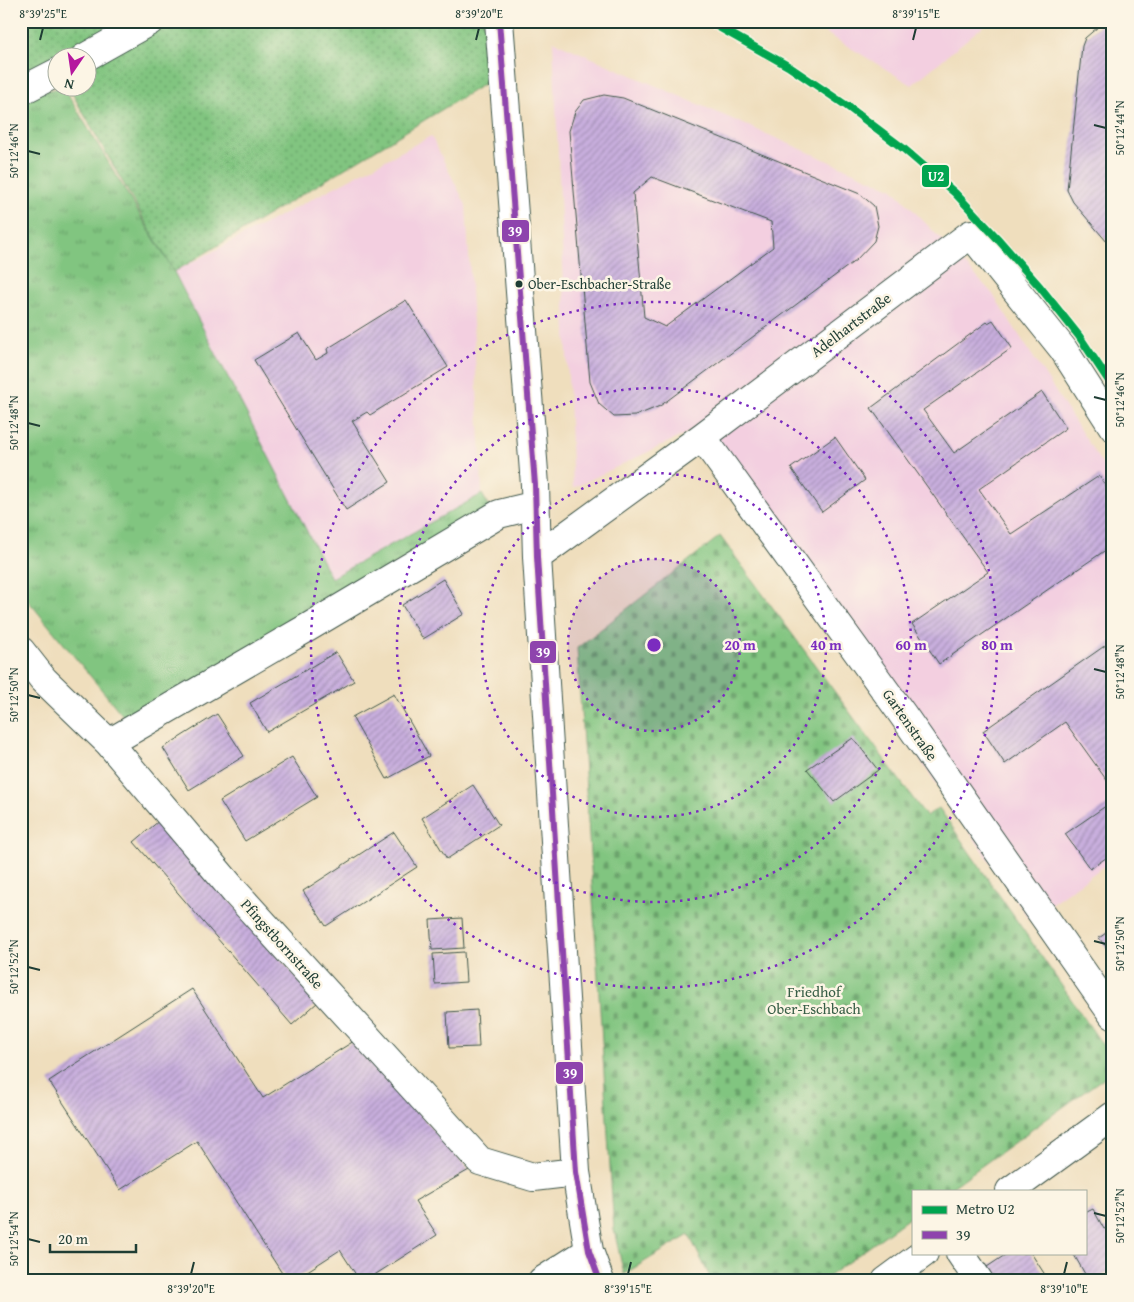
<svg xmlns="http://www.w3.org/2000/svg" width="1134" height="1302" font-family="'Gentium Book Plus',serif">
	<style>
		.built { fill: #f3cfe0 }
		.grass { fill: url(#grass-tufts); stroke: #50815a }
		.cemetery { fill: url(#cemetery-stones); stroke: #50815a }
		.garden { fill: url(#garden-dots); stroke: #50815a }
		.building { fill: url(#building-hatch); fill-rule: evenodd }
		.lines { fill: none; stroke-linecap: round; stroke-linejoin: round }
		.minor-casing { stroke: #3e5549; stroke-width: 30 }
		.minor { stroke: #fff; stroke-width: 28 }
		.bus-1-casing { stroke: #fcf5e5; stroke-width: 10 }
		.bus-1 { stroke: #8e44ad; stroke-width: 6 }
		.metro-1-casing { stroke: #fcf5e5; stroke-width: 11 }
		.metro-1 { stroke: #00a54f; stroke-width: 8 }
		.ticks { fill: none; stroke: #1f3d34; stroke-width: 2 }
		.ring { fill: none; stroke: #7b2cbf; stroke-width: 2.5; stroke-dasharray: 2.5 5 }
		.bus-dot { fill: #1f3d34; stroke: #fcf5e5; stroke-width: 2 }
		.labels { text-anchor: middle; stroke-width: 5; stroke-linejoin: round; paint-order: stroke }
		.bus-label { font-size: 14px; fill: #1f3d34; stroke: #fcf5e5; text-anchor: start }
		.street-label { font-size: 15px; fill: #1f3d34; stroke: #fcf5e5 }
		.park-label { font-size: 15px; fill: #385f47; stroke: #fcf5e5 }
		.centre { fill: #7b2cbf; stroke: #fcf5e5; stroke-width: 2.5 }
		.ring-label { font-size: 15px; text-anchor: middle; font-weight: bold; fill: #7b2cbf; stroke: #fcf5e5; stroke-width: 5; stroke-linejoin: round; paint-order: stroke }
		.line-badge { stroke: #fcf5e5; stroke-width: 2 }
		.badge-label { font-size: 14px; text-anchor: middle; font-weight: bold; fill: #fff }
		.neatline { fill: none; stroke: #1f3d34; stroke-width: 2 }
		.ticks-label { font-size: 12px; text-anchor: middle; fill: #1f3d34 }
	</style>
	<defs>
		<pattern id="grass-tufts" width="24" height="20" patternUnits="userSpaceOnUse" patternTransform="scale(1.25)"><rect width="24" height="20" fill="#81c580"/><path d="M3 7l-1-3M5 7V3M7 7l1-3M15 17l-1-3M17 17v-4M19 17l1-3" fill="none" stroke="#69a16a"/></pattern>
		<pattern id="cemetery-stones" width="16" height="16" patternUnits="userSpaceOnUse" patternTransform="scale(1.25)"><rect width="16" height="16" fill="#81c580"/><path d="M2 7V4a2 2 0 0 1 4 0v3zM10 15v-3a2 2 0 0 1 4 0v3z" fill="#69a16a"/></pattern>
		<pattern id="garden-dots" width="8" height="8" patternUnits="userSpaceOnUse" patternTransform="scale(1.25)"><rect width="8" height="8" fill="#81c580"/><path d="M2 2h.1M6 6h.1" fill="none" stroke="#69a16a" stroke-width="1.8" stroke-linecap="round"/></pattern>
		<pattern id="building-hatch" width="6" height="6" patternUnits="userSpaceOnUse" patternTransform="scale(1.25)"><rect width="6" height="6" fill="#c9afde"/><path d="M-1 1l2-2M0 6l6-6M5 7l2-2" fill="none" stroke="#a390b5"/></pattern>
	</defs>
	<rect width="100%" height="100%" fill="#fcf5e5"/>
	<filter id="ink" filterUnits="userSpaceOnUse"><feTurbulence type="fractalNoise" baseFrequency=".02" numOctaves="2"/><feDisplacementMap in="SourceGraphic" scale="10" xChannelSelector="R" yChannelSelector="G"/><feConvolveMatrix kernelMatrix="1 2 1 2 8 2 1 2 1" color-interpolation-filters="sRGB"/></filter>
	<filter id="wash" filterUnits="userSpaceOnUse"><feTurbulence type="fractalNoise" baseFrequency=".0096" numOctaves="4" result="noise"/><feDisplacementMap in="SourceGraphic" scale="20" xChannelSelector="R" yChannelSelector="G"/><feGaussianBlur stdDeviation="1.12" result="paint"/><feColorMatrix in="noise" values="0 0 0 0 0 0 0 0 0 0 0 0 0 0 0 0 0 1.4 0 .05"/><feComposite in="paint" operator="in"/></filter>
	<g filter="url(#wash)">
		<rect width="100%" height="100%" fill="#efdebd"/>
		<path class="built" d="M806,21H989L912,85Z
			M553,41L893,189L992,293L1113,481V860L1029,919L694,430L573,488Z
			M431,136L466,205L480,442L482,494L331,579L174,272Z"/>
		<path class="grass" d="M58,88H64L174,272L331,578L482,494L490,508L129,723L21,592V97Z"/>
		<path class="cemetery" d="M720,536L926,816L939,808L1113,1060V1071L947,1191H913V1215L822,1281H712L689,1235L624,1274L614,1230L577,648Z"/>
		<path class="garden" d="M21,21H484L489,81L174,272L69,88H88V58H58L57,69L21,85Z"/>
		<g id="blocks">
			<path class="building" d="M1105,21H1113V249L1073,202L1067,190L1082,46L1085,38Z
				M604,95L623,98L860,194L874,206L878,226L874,241L856,260L660,406L635,416L614,417L599,404L590,382L569,131L575,112L584,100ZM652,177L771,222L773,247L665,327L644,317L633,193Z
				M406,300L448,367L370,415L367,412L352,421L390,482L346,510L254,360L299,333L316,360L328,353L327,349Z
				M993,320L1012,348L923,410L954,453L1042,392L1066,428L979,489L1011,534L1099,476L1113,496V545L939,664L912,624L988,572L871,408L987,322L988,323Z
				M835,437L865,480L822,512L791,468Z
				M443,579L464,614L423,639L402,605Z
				M1113,640V789L1065,722L1005,764L983,731Z
				M336,652L354,681L267,732L250,703Z
				M394,694L429,756L387,779L352,717Z
				M217,714L244,756L189,790L163,748Z
				M853,738L878,770L834,802L807,769Z
				M292,757L317,797L245,841L220,801Z
				M473,785L499,825L447,859L422,818Z
				M1113,801V853L1090,869L1065,834Z
				M160,820L318,1002L292,1025L134,842Z
				M394,832L417,867L326,926L303,891Z
				M462,918L464,948L432,950L430,920Z
				M1113,928V956L1099,938Z
				M464,952L466,982L435,984L433,954Z
				M192,989L263,1098L354,1041L469,1170L415,1201L437,1235L365,1281H360L340,1250L292,1281H287L197,1141L120,1190L49,1081Z
				M477,1010L479,1047L449,1048L447,1012Z
				M1093,1209L1104,1229L1113,1225V1270L1093,1281H1089L1073,1253H1085V1213Z
				M1008,1253H1031L1049,1281H992L984,1269Z"/>
		</g>
	</g>
	<g filter="url(#ink)">
		<use href="#blocks" fill-opacity="0" stroke="#3e5549" stroke-width="1"/>
		<g class="lines">
			<defs>
				<path id="minor" d="M499,21L535,485L537,557L576,1172L589,1251L600,1281
					M84,58L150,21
					M21,91L58,72
					M702,437L903,715L1113,1015
					M537,557L702,437L971,234L1063,349L1113,427
					M21,651L43,679L109,743L235,892L480,1161L533,1177L576,1172
					M109,743L307,628L499,514L536,505
					M1010,1191L1113,1116
					M960,1253L979,1281
					M542,1281L589,1251
					M886,1281L924,1253"/>
			</defs>
			<use href="#minor" class="minor-casing"/>
			<use href="#minor" class="minor"/>
			<defs>
				<path id="bus-1" d="M499,21L535,485L537,557L576,1172L589,1251L600,1281"/>
			</defs>
			<use href="#bus-1" class="bus-1-casing"/>
			<use href="#bus-1" class="bus-1"/>
			<defs>
				<path id="metro-1" d="M708,21L788,66L847,106L904,149L955,193L997,238L1040,287L1079,336L1113,387"/>
			</defs>
			<use href="#metro-1" class="metro-1-casing"/>
			<use href="#metro-1" class="metro-1"/>
		</g>
	</g>
	<path class="ticks" d="M40,40L43,28M476,40L479,28M913,40L916,28M1094,125L1106,128M28,151L40,154M1094,397L1106,400M28,423L40,426M1094,669L1106,672M28,695L40,698M1094,941L1106,944M28,967L40,970M1094,1213L1106,1216M28,1239L40,1242M191,1274L194,1262M628,1274L631,1262M1064,1274L1067,1262"/>
	<circle cx="654" cy="645" r="86" fill="#7b2cbf" fill-opacity=".12"/>
	<g class="ring">
		<circle cx="654" cy="645" r="86"/>
		<circle cx="654" cy="645" r="172"/>
		<circle cx="654" cy="645" r="257"/>
		<circle cx="654" cy="645" r="343"/>
	</g>
	<circle class="bus-dot" cx="519" cy="284" r="4.5"/>
	<g class="labels">
		<g class="bus-label">
			<text x="528" y="289">Ober-Eschbacher-Straße</text>
		</g>
		<g class="street-label">
			<text transform="translate(851 325) rotate(-37)" y="5">Adelhartstraße</text>
			<text transform="translate(910 725) rotate(55)" y="5">Gartenstraße</text>
			<text transform="translate(282 944) rotate(48)" y="5">Pfingstbornstraße</text>
		</g>
		<g class="park-label">
			<text x="814" y="997">Friedhof<tspan x="814" dy="17">Ober-Eschbach</tspan></text>
		</g>
	</g>
	<circle cx="654" cy="645" r="8" class="centre"/>
	<g class="ring-label">
		<text x="740" y="650">20 m</text>
		<text x="826" y="650">40 m</text>
		<text x="911" y="650">60 m</text>
		<text x="997" y="650">80 m</text>
	</g>
	<g class="line-badge">
		<rect x="921" y="164" width="29" height="24" rx="5" fill="#00a54f"/>
		<rect x="501" y="219" width="29" height="24" rx="5" fill="#8e44ad"/>
		<rect x="529" y="640" width="28" height="24" rx="5" fill="#8e44ad"/>
		<rect x="555" y="1061" width="29" height="24" rx="5" fill="#8e44ad"/>
	</g>
	<g class="badge-label">
		<text x="936" y="181">U2</text>
		<text x="515" y="236">39</text>
		<text x="543" y="657">39</text>
		<text x="570" y="1078">39</text>
	</g>
	<rect width="1134" height="1302" fill="none" stroke="#fcf5e5" stroke-width="55"/>
	<rect x="912" y="1190" width="175" height="65" fill="#fcf5e5" stroke="#a4ab9e"/>
	<rect x="922" y="1206" width="25" height="8" fill="#00a54f" stroke="#a4ab9e"/>
	<text x="956" y="1214" font-size="15" fill="#1f3d34">Metro U2</text>
	<rect x="922" y="1231" width="25" height="8" fill="#8e44ad" stroke="#a4ab9e"/>
	<text x="956" y="1240" font-size="15" fill="#1f3d34">39</text>
	<g transform="translate(72 72) rotate(193)"><circle r="24" fill="#fcf5e5" stroke="#a4ab9e"/>
	<path d="M0-4L9 19L0 12L-9 19Z" fill="#b5179e"/>
	<text y="-8" font-size="14" font-weight="bold" text-anchor="middle" fill="#1f3d34">N</text>
	</g>
	<path d="M50 1244v8h86v-8" fill="none" stroke="#1f3d34" stroke-width="2.5"/>
	<text x="58" y="1244" font-size="15" fill="#1f3d34" stroke="#fcf5e5" stroke-width="4" paint-order="stroke">20 m</text>
	<rect x="28" y="28" width="1078" height="1246" class="neatline"/>
	<g class="ticks-label">
		<text x="43" y="18">8°39'25"E</text>
		<text x="479" y="18">8°39'20"E</text>
		<text x="916" y="18">8°39'15"E</text>
		<text transform="translate(1120 128) rotate(-90)" y="4">50°12'44"N</text>
		<text transform="translate(14 151) rotate(-90)" y="4">50°12'46"N</text>
		<text transform="translate(1120 400) rotate(-90)" y="4">50°12'46"N</text>
		<text transform="translate(14 423) rotate(-90)" y="4">50°12'48"N</text>
		<text transform="translate(1120 672) rotate(-90)" y="4">50°12'48"N</text>
		<text transform="translate(14 695) rotate(-90)" y="4">50°12'50"N</text>
		<text transform="translate(1120 944) rotate(-90)" y="4">50°12'50"N</text>
		<text transform="translate(14 967) rotate(-90)" y="4">50°12'52"N</text>
		<text transform="translate(1120 1216) rotate(-90)" y="4">50°12'52"N</text>
		<text transform="translate(14 1239) rotate(-90)" y="4">50°12'54"N</text>
		<text x="191" y="1293">8°39'20"E</text>
		<text x="628" y="1293">8°39'15"E</text>
		<text x="1064" y="1293">8°39'10"E</text>
	</g>
</svg>
